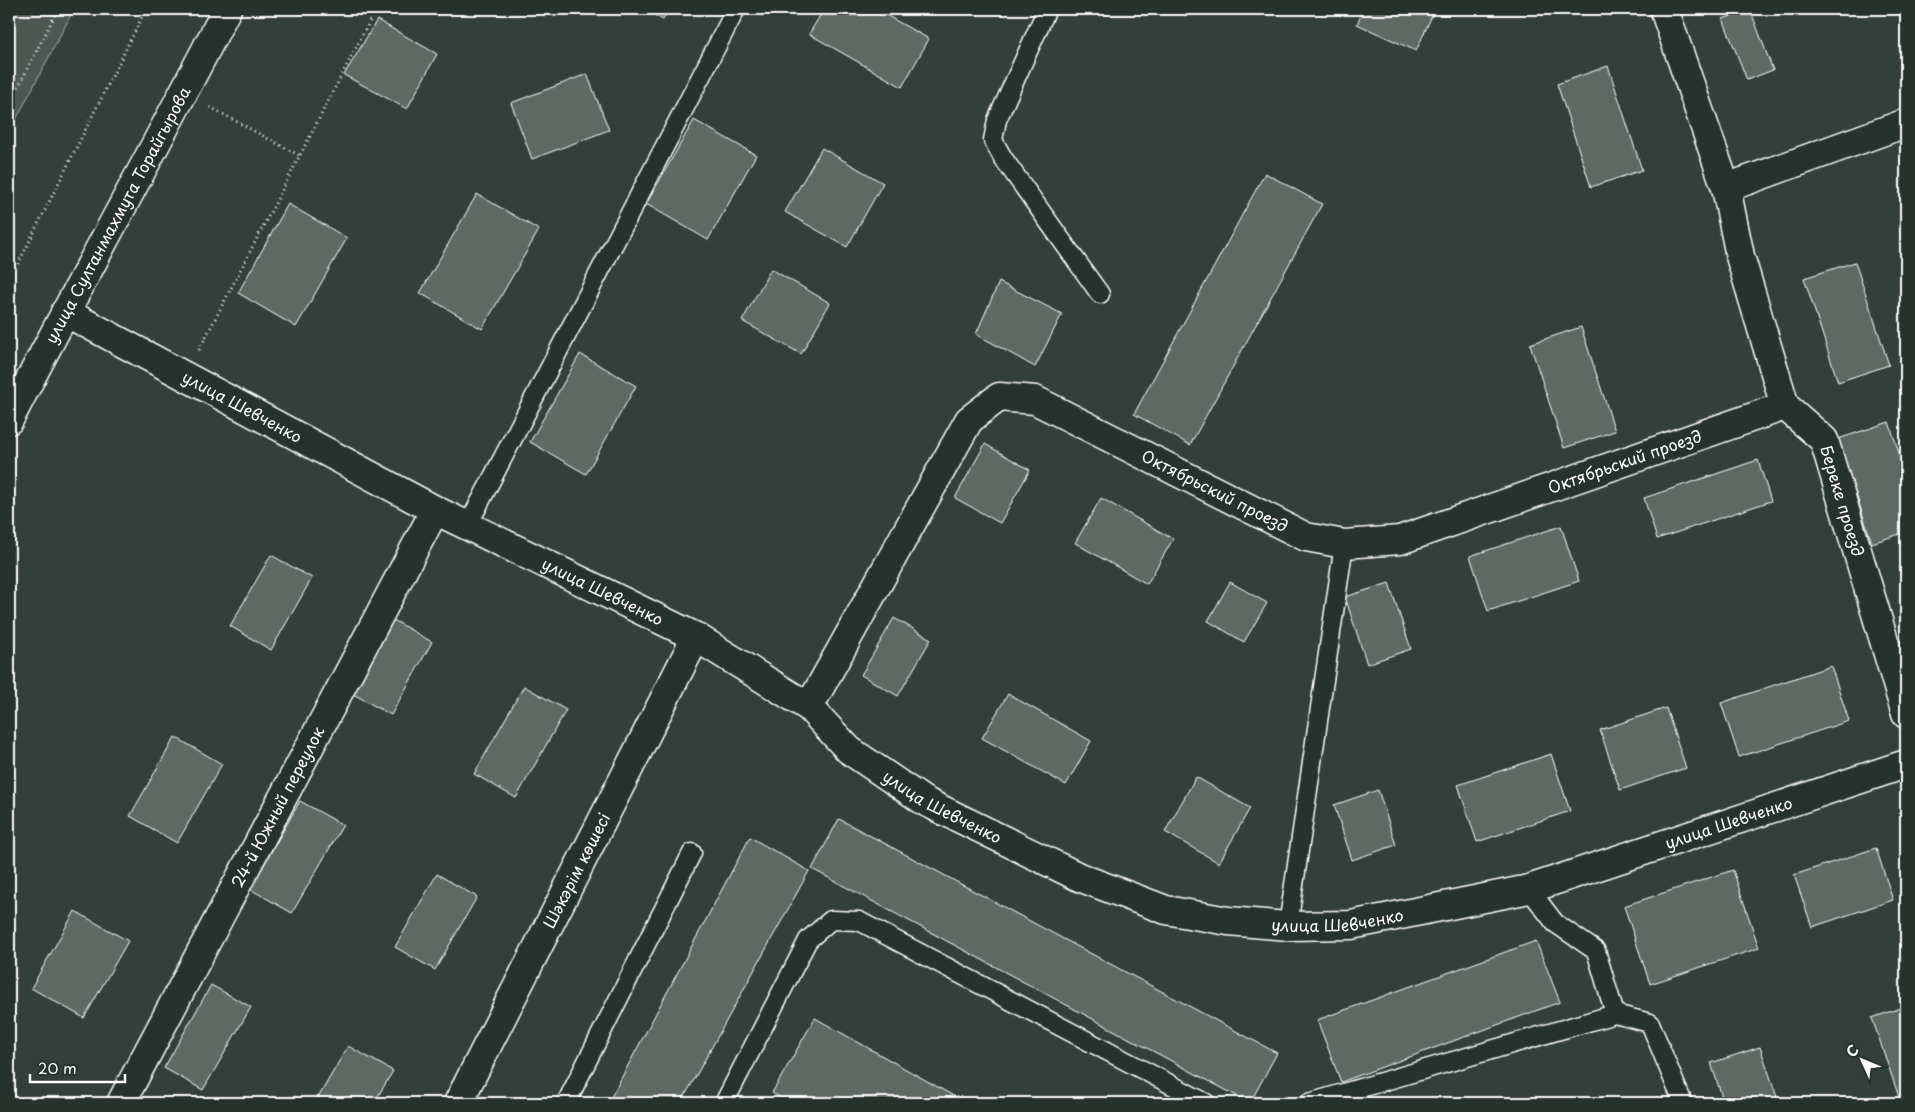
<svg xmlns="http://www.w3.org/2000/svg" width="1915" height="1112" font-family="'Playpen Sans',sans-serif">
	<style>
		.green { fill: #4d5853; stroke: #a6aca9 }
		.building { fill: #5f6964; stroke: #fff }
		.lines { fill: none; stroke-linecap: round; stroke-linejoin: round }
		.service-casing { stroke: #fff; stroke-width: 21 }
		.minor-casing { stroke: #fff; stroke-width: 31 }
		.secondary-casing { stroke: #fff; stroke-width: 31 }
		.path { stroke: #fff; stroke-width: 3; stroke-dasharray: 1 4; stroke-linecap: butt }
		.service { stroke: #26332d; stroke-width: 18 }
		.minor { stroke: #26332d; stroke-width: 28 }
		.secondary { stroke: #26332d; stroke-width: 28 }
		.labels { text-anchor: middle; stroke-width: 4; stroke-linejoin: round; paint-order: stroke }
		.street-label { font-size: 16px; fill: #fff; stroke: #26332d }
	</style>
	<rect width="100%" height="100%" fill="#333f3a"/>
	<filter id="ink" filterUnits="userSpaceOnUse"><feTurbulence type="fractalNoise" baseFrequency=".02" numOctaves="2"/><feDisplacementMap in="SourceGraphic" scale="10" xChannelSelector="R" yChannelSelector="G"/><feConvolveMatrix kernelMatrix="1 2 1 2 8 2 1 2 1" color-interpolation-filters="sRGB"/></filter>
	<g filter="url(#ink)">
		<path class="green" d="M9,9H74L9,133Z"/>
		<path class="building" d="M644,9H669L663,20Z
			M824,9H875L929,39L902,87L809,34Z
			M1364,9H1435L1416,51L1357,24Z
			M1750,9L1773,70L1747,80L1723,19Z
			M377,20L437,54L407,109L344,75Z
			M1608,66L1642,170L1591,187L1557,84Z
			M587,74L609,130L532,159L511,103Z
			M694,120L756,155L708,240L646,204Z
			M822,148L883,183L847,247L785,212Z
			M1265,173L1322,204L1190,445L1134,414Z
			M477,194L539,230L482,329L420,293Z
			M288,204L347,238L296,327L238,293Z
			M1855,262L1889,365L1838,382L1804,278Z
			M771,269L830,303L801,354L742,321Z
			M999,282L1062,314L1035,367L976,334Z
			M1581,327L1615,431L1564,448L1530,344Z
			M580,354L636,386L586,474L530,442Z
			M1889,422L1906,474V532L1872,543L1838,439Z
			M985,444L1030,470L1000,523L955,498Z
			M1758,460L1771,501L1657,539L1644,498Z
			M1101,498L1173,539L1147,584L1075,543Z
			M1561,526L1579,581L1488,611L1470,556Z
			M271,555L312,578L271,650L230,626Z
			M1230,582L1267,603L1244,642L1208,621Z
			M1389,583L1411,649L1367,664L1345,597Z
			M388,617L432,642L391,715L346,690Z
			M894,618L931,639L898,696L861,675Z
			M1831,666L1849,721L1739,757L1721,703Z
			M524,686L566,710L516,798L474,774Z
			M1008,694L1091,741L1066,785L982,738Z
			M1666,708L1686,768L1620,790L1600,730Z
			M175,737L222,764L177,843L130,816Z
			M1551,754L1570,811L1477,842L1458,785Z
			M1196,777L1250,808L1219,863L1165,832Z
			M1378,790L1396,845L1352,860L1334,805Z
			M300,801L343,825L292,913L250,889Z
			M839,819L1277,1053L1250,1103L812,869Z
			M750,837L809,871L681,1103H608Z
			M1876,848L1893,900L1812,927L1794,875Z
			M1733,870L1759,948L1650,984L1624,906Z
			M437,874L477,897L435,970L395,947Z
			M75,911L128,941L84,1018L31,988Z
			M1536,941L1560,1002L1341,1082L1317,1020Z
			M211,985L251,1007L203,1090L164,1068Z
			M1906,1006V1102L1901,1103L1872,1018Z
			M815,1018L966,1103H791L772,1093Z
			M348,1046L393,1071L374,1103H315Z
			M1760,1047L1779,1103H1724L1711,1063Z"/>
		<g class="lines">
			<defs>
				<path id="service" d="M1047,9L997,120L993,140L1003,158L1100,294
					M468,525L736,9
					M1288,926L1344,544
					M1615,1014L1650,1023L1683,1103
					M566,1103L692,853
					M724,1103L808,940L831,920L859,921L1206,1103
					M1309,1103L1615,1014L1596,951L1555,923L1529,889"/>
				<g id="minor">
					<path id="s1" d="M1664,9L1726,188L1740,256L1785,406L1824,440L1906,714"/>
					<path d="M1726,188L1906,123"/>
					<path id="s2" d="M65,312L435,510L696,637L809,707L849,750L924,801L1079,877L1166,910L1228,921L1288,926L1351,925L1529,889L1906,764"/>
					<path id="s3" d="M809,707L969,420L999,397L1035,400L1306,537L1344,544L1400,540L1785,406"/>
					<path id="s4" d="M121,1103L435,510"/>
					<path id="s5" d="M458,1103L696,637"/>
				</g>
				<g id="secondary">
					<path id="s6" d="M9,420C80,282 156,147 227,9"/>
				</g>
			</defs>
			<use href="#service" class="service-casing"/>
			<use href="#minor" class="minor-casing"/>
			<use href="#secondary" class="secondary-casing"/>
			<path class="path" d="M9,105L58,9
				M210,107L300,156
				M9,282L146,9
				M199,350L376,9"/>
			<use href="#service" class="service"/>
			<use href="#minor" class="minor"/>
			<use href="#secondary" class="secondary"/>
		</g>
	</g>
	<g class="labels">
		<g class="street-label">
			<text dy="6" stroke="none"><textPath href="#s6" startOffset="232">улица Султанмахмута Торайгырова</textPath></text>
			<text dy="6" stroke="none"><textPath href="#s2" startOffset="201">улица Шевченко</textPath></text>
			<text dy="6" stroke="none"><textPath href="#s3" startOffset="1039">Октябрьский проезд</textPath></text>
			<text dy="6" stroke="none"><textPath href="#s3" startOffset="604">Октябрьский проезд</textPath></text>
			<text dy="6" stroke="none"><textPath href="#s1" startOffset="531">Береке проезд</textPath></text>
			<text dy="6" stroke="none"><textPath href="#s2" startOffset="606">улица Шевченко</textPath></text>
			<text dy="6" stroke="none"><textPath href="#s2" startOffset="1011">улица Шевченко</textPath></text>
			<text dy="6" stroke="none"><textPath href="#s4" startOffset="335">24-й Южный переулок</textPath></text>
			<text dy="6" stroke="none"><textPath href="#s2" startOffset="1836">улица Шевченко</textPath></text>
			<text dy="6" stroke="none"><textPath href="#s5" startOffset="261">Шәкәрім көшесі</textPath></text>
			<text dy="6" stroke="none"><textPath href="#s2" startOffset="1431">улица Шевченко</textPath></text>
		</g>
	</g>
	<rect width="1915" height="1112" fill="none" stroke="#26332d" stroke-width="30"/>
	<rect x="15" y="15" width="1885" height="1082" fill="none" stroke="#fff" stroke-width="2" filter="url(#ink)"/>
	<g transform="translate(1862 1060) rotate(314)" stroke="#26332d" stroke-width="4" paint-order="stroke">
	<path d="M0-4L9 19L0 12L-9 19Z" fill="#ffffff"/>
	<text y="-8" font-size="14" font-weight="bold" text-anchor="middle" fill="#ffffff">С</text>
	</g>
	<path d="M30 1074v8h95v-8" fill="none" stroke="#ffffff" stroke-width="2.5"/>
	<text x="38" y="1074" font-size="15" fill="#ffffff" stroke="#26332d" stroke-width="4" paint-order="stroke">20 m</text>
</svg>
